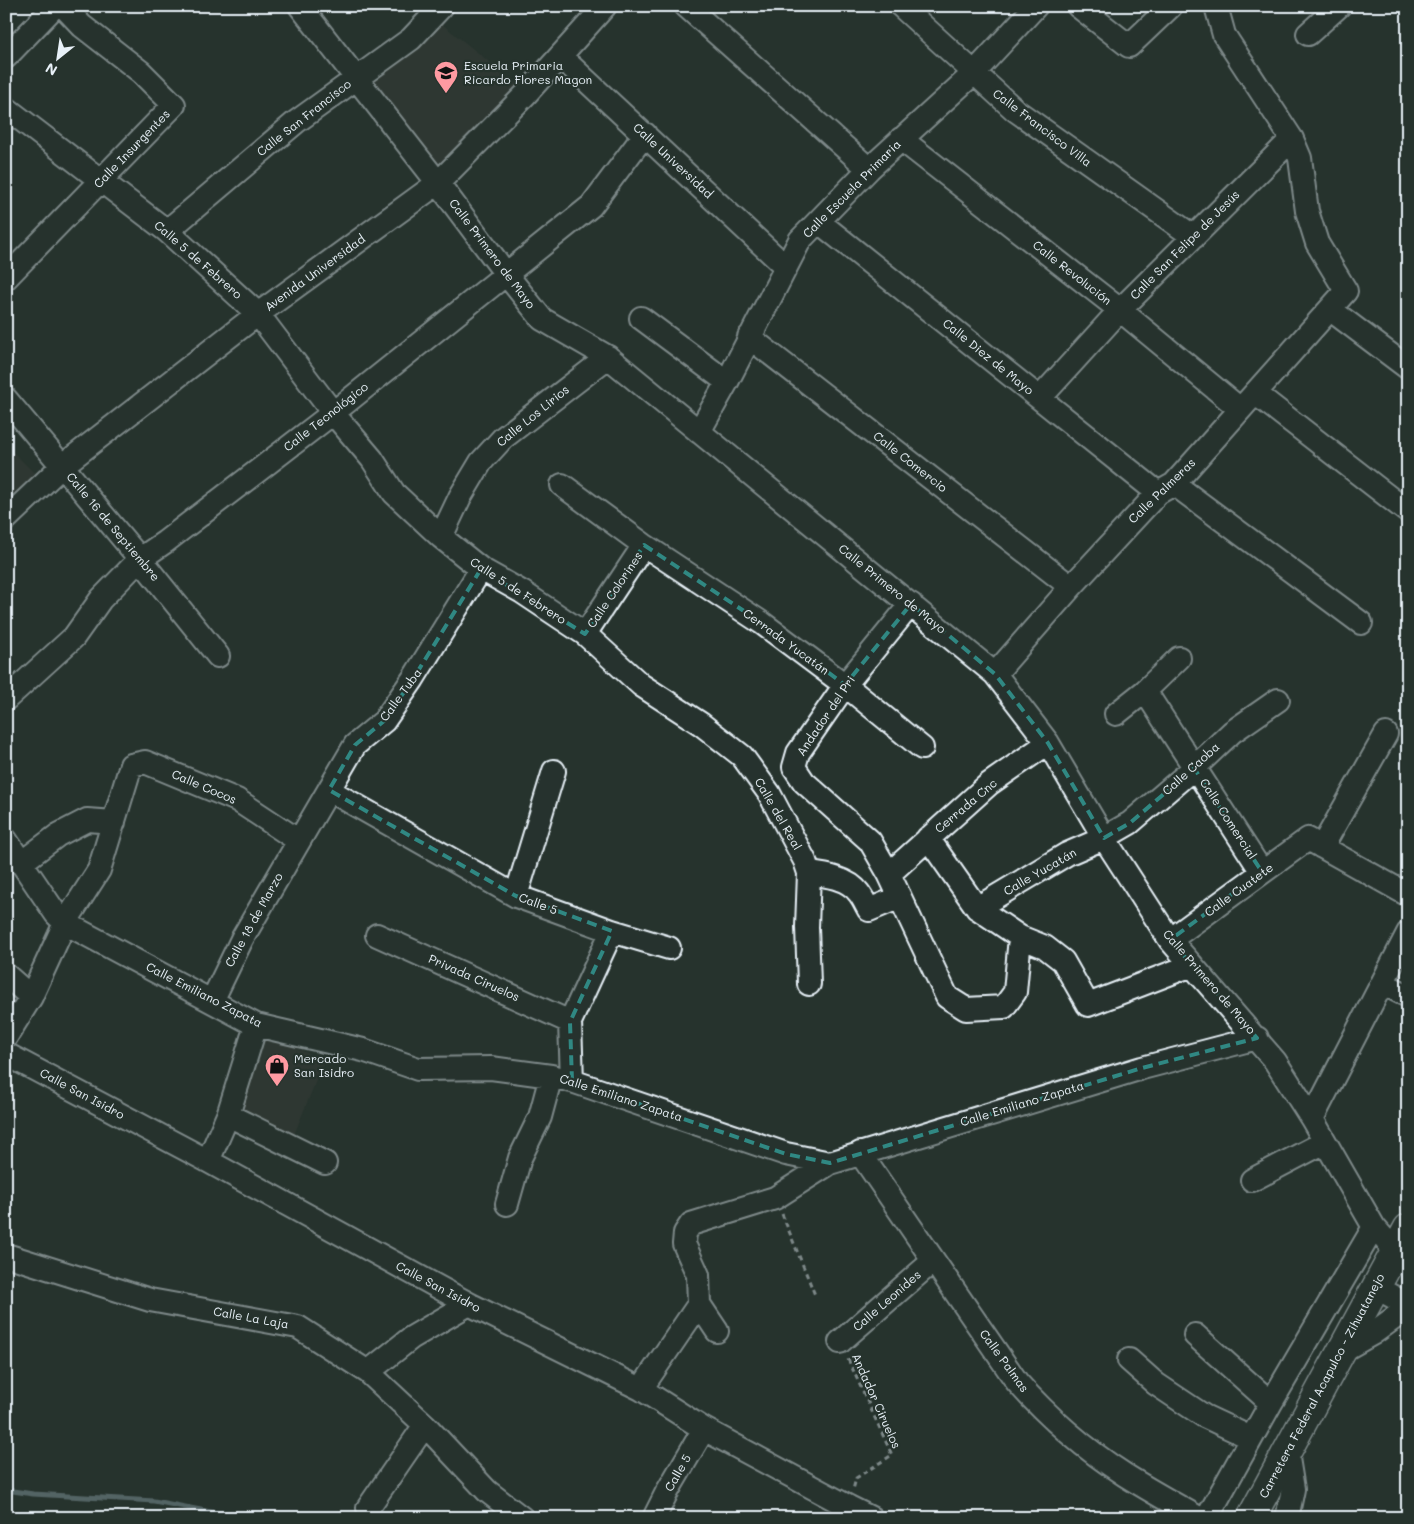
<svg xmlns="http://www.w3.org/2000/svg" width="1414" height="1524" font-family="Mali,sans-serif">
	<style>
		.built { fill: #393e39 }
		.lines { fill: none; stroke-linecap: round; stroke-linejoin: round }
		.stream { stroke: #8a9fa7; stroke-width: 5 }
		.minor-casing { stroke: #e8f1f8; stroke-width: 26 }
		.major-casing { stroke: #e8f1f8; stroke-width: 31 }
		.path { stroke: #e8f1f8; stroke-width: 3; stroke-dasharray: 5 4; stroke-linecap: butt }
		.minor { stroke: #26332d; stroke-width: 22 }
		.major { stroke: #26332d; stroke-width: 28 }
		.marked { fill: none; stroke: #308883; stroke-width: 4; stroke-dasharray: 10 6; stroke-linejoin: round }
		.labels { text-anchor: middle; stroke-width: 4.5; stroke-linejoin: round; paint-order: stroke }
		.poi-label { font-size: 12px; fill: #e8f1f8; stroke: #26332d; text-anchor: start }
		.street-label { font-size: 12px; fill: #e8f1f8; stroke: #26332d }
	</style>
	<rect width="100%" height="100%" fill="#26332d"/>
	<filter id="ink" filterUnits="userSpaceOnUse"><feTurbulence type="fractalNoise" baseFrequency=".02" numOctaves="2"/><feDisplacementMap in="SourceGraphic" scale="10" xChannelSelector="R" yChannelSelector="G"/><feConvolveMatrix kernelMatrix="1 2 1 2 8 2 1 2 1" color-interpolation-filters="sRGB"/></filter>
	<g filter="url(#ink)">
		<path class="built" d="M438,21L522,88L439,172L368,83Z
			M6,445L35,474L6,504Z
			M260,1031L324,1061L291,1142L231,1114Z"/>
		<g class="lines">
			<path class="stream" d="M6,1490L33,1494L154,1501L242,1518"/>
			<defs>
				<path id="minor" d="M300,6L438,183L506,274L542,319L608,357L995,674L1048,743L1104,838L1170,940L1275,1061L1312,1119L1374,1227L1395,1251
					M686,6L869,169
					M901,6L1015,110L1194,237
					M1078,6L1129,46L1171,6
					M1308,34L1339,6
					M6,57L55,6
					M561,57L785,266
					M6,108L167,231L258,314L333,413L372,459L394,493L441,537L481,569L522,592L585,634L641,685L701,724L742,756L769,793L805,861L809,873L807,927L809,984
					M901,139L1120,310L1240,409
					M819,222L1158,493
					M167,231L296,122L411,39L442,6
					M6,278L174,105L141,72L82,26L63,6
					M1331,310L1408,368
					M641,318L727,382
					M749,337L1071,587
					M1255,393L1408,512
					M1040,398L1120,310L1292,139
					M6,399L140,559L218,656
					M699,432L727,382L800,240L869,169L973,74L1036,6
					M1174,484L1361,623
					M562,485L644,545L762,623L845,685L922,748
					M6,519L62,466L258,314L438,183L526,94L605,6
					M441,537L460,497L481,462L503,438L608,357
					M911,604L845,685L798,753L794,767L804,782L870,841L889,874L947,997L966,1009L1004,1007L1015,992L1020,937
					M585,634L644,545
					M995,674L1071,587L1158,493L1174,484L1346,291L1317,243L1307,211L1300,158L1292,139L1224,35L1216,6
					M1145,691L1262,872
					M6,699L74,637L101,599L140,559L165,542L333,413L591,206L645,134
					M1116,714L1145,691L1179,658
					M329,790L516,896L612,931L669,948
					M928,838L977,908L1020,937L1045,947L1063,961L1088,1005L1192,965
					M6,840L56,914L65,923L256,1025L363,1050L418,1069L491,1068L551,1076L572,1081L786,1154L830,1163L1142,1068L1257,1038
					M1322,847L1386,734
					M21,863L58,835L87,820L114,822
					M809,873C825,875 848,878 859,893C863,898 866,905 869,910L900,897
					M889,874L989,784L1048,743
					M516,896L554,771
					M977,908L1067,854L1104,838L1130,823L1194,768L1232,732L1278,700
					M377,935L570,1022
					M1170,940L1308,839L1408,895
					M6,975L31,997
					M1394,989L1408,996
					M212,1001L242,939L355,745L384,721L413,679L481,569
					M6,1037L31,997L65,923L99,870L131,765L145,762L237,800L299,841
					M6,1054L208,1161L469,1304L641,1389L704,1429L849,1507L871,1518
					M572,1081L570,1022L612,931
					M228,1115L325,1163
					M1312,1119L1408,933
					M860,1153L1017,1382C1048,1417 1085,1449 1125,1475C1149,1490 1174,1504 1199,1518
					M208,1161L228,1115L256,1025
					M1252,1180L1325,1142
					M507,1204L520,1158L540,1117L551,1076
					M6,1255L150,1300L298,1327L368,1372L425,1425L487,1491L522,1518
					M1375,1287L1408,1305
					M717,1331L699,1304L698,1275L684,1244L685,1233L691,1224L775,1198L830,1163
					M1195,1335L1271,1403
					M840,1342L933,1261
					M1340,1352L1372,1334L1408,1308
					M1129,1360L1156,1384L1204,1416L1251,1438
					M368,1372L411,1338L469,1304
					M641,1389L699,1304
					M1287,1452L1293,1489L1287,1518
					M368,1508L425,1425
					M654,1518L667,1492L704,1429
					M1207,1518L1271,1403L1374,1227"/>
				<path id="major" d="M1251,1518L1408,1228"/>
			</defs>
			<use href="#minor" class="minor-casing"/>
			<use href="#major" class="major-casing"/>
			<path class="path" d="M782,1214L815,1295
				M848,1359L892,1455L856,1478L853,1490"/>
			<use href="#minor" class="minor"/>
			<use href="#major" class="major"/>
		</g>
	</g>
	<path d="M0 0H1414V1524H0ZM644,545L762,623L845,685L911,604L995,674L1048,743L1104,838L1130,823L1194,768L1262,872L1170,940L1257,1038L1142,1068L830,1163L786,1154L572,1081L570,1022L612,931L516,896L329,790L355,745L384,721L413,679L481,569L585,634Z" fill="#26332d" fill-opacity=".55" fill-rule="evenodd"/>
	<path class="marked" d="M644,545L762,623L845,685L911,604L995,674L1048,743L1104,838L1130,823L1194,768L1262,872L1170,940L1257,1038L1142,1068L830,1163L786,1154L572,1081L570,1022L612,931L516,896L329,790L355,745L384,721L413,679L481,569L585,634Z"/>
	<defs>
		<symbol id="school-pin" viewBox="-11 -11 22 30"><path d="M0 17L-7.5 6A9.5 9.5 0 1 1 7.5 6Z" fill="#ff9aa2" stroke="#26332d"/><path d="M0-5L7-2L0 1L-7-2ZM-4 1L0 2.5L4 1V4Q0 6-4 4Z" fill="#111"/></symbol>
		<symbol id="shop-pin" viewBox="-11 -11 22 30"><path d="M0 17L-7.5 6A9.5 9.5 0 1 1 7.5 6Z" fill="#ff9aa2" stroke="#26332d"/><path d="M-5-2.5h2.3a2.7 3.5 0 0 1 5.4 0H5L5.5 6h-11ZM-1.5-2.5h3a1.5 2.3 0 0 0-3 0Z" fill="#111"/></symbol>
	</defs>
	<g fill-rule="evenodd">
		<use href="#school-pin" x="432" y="59" width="28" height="38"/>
		<use href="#shop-pin" x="263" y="1052" width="28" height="38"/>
	</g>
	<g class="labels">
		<g class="poi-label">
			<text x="464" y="70">Escuela Primaria<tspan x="464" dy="14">Ricardo Flores Magon</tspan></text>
			<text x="294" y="1063">Mercado<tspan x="294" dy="14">San Isidro</tspan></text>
		</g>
		<g class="street-label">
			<text transform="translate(304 118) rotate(-38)" y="4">Calle San Francisco</text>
			<text transform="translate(1042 128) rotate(37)" y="4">Calle Francisco Villa</text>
			<text transform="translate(132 149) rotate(-46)" y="4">Calle Insurgentes</text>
			<text transform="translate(673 161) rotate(43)" y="4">Calle Universidad</text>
			<text transform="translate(852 189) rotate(-45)" y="4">Calle Escuela Primaria</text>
			<text transform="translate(1185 245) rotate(-45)" y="4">Calle San Felipe de Jesús</text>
			<text transform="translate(492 254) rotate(53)" y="4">Calle Primero de Mayo</text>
			<text transform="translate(198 260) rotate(41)" y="4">Calle 5 de Febrero</text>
			<text transform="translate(315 273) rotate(-36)" y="4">Avenida Universidad</text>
			<text transform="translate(1072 273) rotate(38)" y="4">Calle Revolución</text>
			<text transform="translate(988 357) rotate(39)" y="4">Calle Diez de Mayo</text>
			<text transform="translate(533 416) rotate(-39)" y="4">Calle Los Lirios</text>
			<text transform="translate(326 417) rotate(-38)" y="4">Calle Tecnológico</text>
			<text transform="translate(910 462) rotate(38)" y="4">Calle Comercio</text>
			<text transform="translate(1162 491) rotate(-44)" y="4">Calle Palmeras</text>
			<text transform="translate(113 527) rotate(50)" y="4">Calle 16 de Septiembre</text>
			<text transform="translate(892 589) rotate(39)" y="4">Calle Primero de Mayo</text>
			<text transform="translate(615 590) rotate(-56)" y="4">Calle Colorines</text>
			<text transform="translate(518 591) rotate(33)" y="4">Calle 5 de Febrero</text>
			<text transform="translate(786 642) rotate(36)" y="4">Cerrada Yucatán</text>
			<text transform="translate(401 695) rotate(-54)" y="4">Calle Tuba</text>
			<text transform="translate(826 716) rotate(-56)" y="4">Andador del Pri</text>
			<text transform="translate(1191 769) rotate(-42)" y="4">Calle Caoba</text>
			<text transform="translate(204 787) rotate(23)" y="4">Calle Cocos</text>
			<text transform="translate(966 806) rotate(-40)" y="4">Cerrada Cnc</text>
			<text transform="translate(778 814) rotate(60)" y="4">Calle del Real</text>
			<text transform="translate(1228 819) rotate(57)" y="4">Calle Comercial</text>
			<text transform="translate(1040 872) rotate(-30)" y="4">Calle Yucatán</text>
			<text transform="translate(1239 890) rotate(-36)" y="4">Calle Cuatete</text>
			<text transform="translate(538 904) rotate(20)" y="4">Calle 5</text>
			<text transform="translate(254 920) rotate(-61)" y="4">Calle 18 de Marzo</text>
			<text transform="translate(474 978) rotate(24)" y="4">Privada Ciruelos</text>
			<text transform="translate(1209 982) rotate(49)" y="4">Calle Primero de Mayo</text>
			<text transform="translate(204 995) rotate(27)" y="4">Calle Emiliano Zapata</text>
			<text transform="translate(82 1094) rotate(28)" y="4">Calle San Isidro</text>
			<text transform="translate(621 1098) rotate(18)" y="4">Calle Emiliano Zapata</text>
			<text transform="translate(1022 1104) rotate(-17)" y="4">Calle Emiliano Zapata</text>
			<text transform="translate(438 1287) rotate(28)" y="4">Calle San Isidro</text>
			<text transform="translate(887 1301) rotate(-41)" y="4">Calle Leonides</text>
			<text transform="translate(251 1318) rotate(10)" y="4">Calle La Laja</text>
			<text transform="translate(1004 1361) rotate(54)" y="4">Calle Palmas</text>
			<text transform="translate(1322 1386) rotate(-62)" y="4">Carretera Federal Acapulco - Zihuatanejo</text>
			<text transform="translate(876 1401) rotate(66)" y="4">Andador Ciruelos</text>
			<text transform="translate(678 1473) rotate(-60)" y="4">Calle 5</text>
		</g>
	</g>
	<rect width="1414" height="1524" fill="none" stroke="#26332d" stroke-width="25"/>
	<rect x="12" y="12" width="1389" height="1499" fill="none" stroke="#e8f1f8" stroke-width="2" filter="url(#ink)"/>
	<g transform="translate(58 58) rotate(210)" stroke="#26332d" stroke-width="4" paint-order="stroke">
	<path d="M0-4L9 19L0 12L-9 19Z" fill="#e8f1f8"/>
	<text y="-8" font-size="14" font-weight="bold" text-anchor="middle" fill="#e8f1f8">N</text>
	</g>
</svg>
